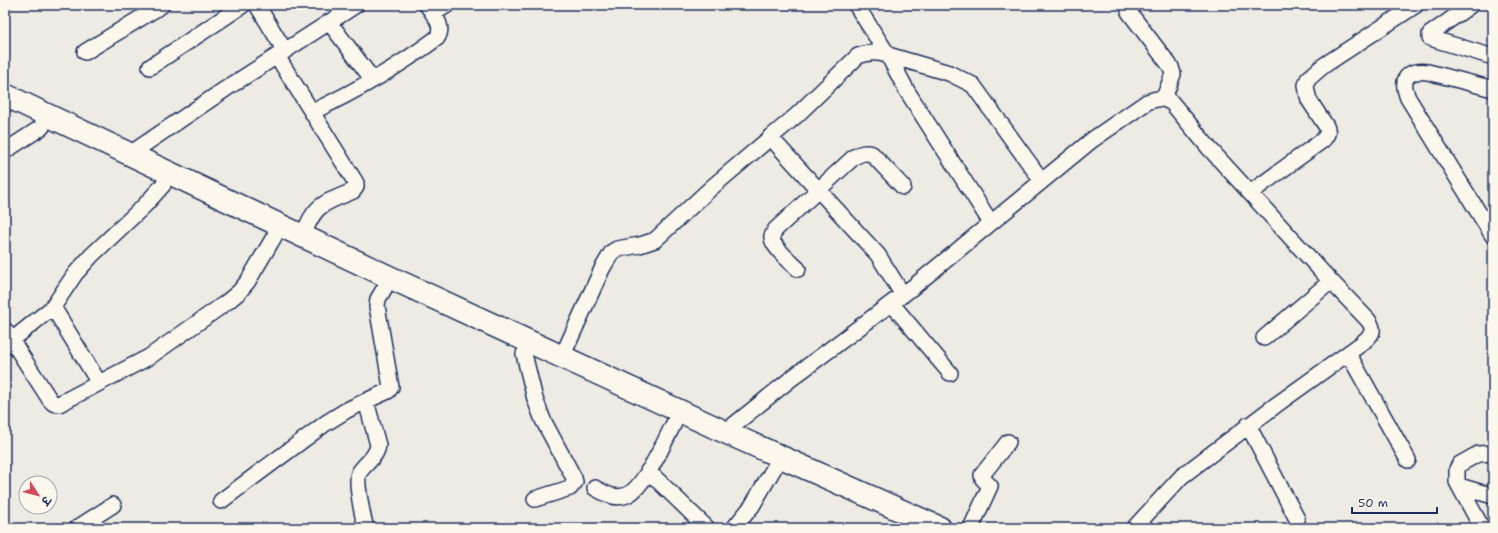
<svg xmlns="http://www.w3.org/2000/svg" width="1498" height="533" font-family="'Shantell Sans','Playpen Sans Deva',sans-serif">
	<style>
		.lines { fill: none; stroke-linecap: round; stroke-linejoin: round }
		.minor-casing { stroke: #1b2f5e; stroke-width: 18 }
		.highway-casing { stroke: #1b2f5e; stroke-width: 25 }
		.minor { stroke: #fbf7ec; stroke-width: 15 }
		.highway { stroke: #fbf7ec; stroke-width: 22 }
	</style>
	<rect width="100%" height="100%" fill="#eeebe4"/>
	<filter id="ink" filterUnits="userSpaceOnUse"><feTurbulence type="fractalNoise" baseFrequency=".025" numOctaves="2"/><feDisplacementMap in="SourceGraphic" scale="8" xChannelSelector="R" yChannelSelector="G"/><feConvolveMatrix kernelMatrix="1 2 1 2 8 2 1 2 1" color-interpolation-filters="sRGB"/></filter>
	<g filter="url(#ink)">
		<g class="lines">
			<defs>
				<path id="minor" d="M257,5L285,51
					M856,5L888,55L907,91L991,223
					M1471,5L1430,34V38L1493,57
					M1129,12L1171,67L1173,74L1164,98
					M433,14L447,5
					M329,22L373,80
					M85,52L162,5
					M277,56L356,183V187L353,191C323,204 315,203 303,236
					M150,67L243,5
					M1493,89L1428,72C1407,69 1400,79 1408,98L1493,236
					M312,112C356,91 398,67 437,38C445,26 434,15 427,5
					M770,137L878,255L903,295
					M5,151L42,127
					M130,154L227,88L356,5
					M1250,193L1323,140C1327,135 1329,132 1326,126L1309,100L1307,92L1306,85L1308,79L1323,66L1416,5
					M798,269C792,263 770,245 772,236C773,234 775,231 775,230L854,157C861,153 865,152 872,154L903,187
					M892,304L950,373
					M53,307L99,383
					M5,330L50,400L53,403L59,404L149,357L227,302L239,292L248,281L274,237
					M1264,338L1331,281
					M5,345L12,340L53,307L75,274L92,255L145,205L163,185
					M1348,353L1408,460
					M524,354L535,399L543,420L574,478L575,482L570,488L535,499
					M562,357L602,269L612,252L617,249L640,245L655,240L711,188L797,115L858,56C869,52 877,52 888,55L949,73L973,85L1042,181
					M1248,425L1297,519
					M725,432L792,378L913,287L1092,140L1147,102C1157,98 1163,97 1172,103L1209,148L1325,275L1368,320C1377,332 1370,336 1361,344L1276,405L1182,476L1134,528
					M648,471L707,528
					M1459,486L1493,496
					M595,488C604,493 615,500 627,495C644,488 665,441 674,423
					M221,501L326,423L347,410L366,401
					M77,528L113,505
					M366,528C363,518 355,481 359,473C365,463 377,457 378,445L366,401L388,391L391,387L377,306L378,299L384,289
					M734,528L752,506L774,468
					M971,528L990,486L983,479L982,475L1008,442
					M1482,528L1457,482V469L1460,464L1478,454L1493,453"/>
				<path id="highway" d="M5,95L389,277L725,432L940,528"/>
			</defs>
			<use href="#minor" class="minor-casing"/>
			<use href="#highway" class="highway-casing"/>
			<use href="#minor" class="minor"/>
			<use href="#highway" class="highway"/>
		</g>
	</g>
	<rect width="1498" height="533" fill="none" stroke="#fbf7ec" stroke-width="20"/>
	<rect x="10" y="10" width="1478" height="513" fill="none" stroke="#1b2f5e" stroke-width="1.5" filter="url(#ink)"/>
	<g transform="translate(38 495) rotate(126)"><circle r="19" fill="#fbf7ec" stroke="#a1a7b3"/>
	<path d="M0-3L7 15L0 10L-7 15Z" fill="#d1495b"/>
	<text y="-6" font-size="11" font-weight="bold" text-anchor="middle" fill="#1b2f5e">उ</text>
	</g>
	<path d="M1352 507v6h85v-6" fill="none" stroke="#1b2f5e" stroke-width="2"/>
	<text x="1358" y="507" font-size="12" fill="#1b2f5e" stroke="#fbf7ec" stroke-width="3" paint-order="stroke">50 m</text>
</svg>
